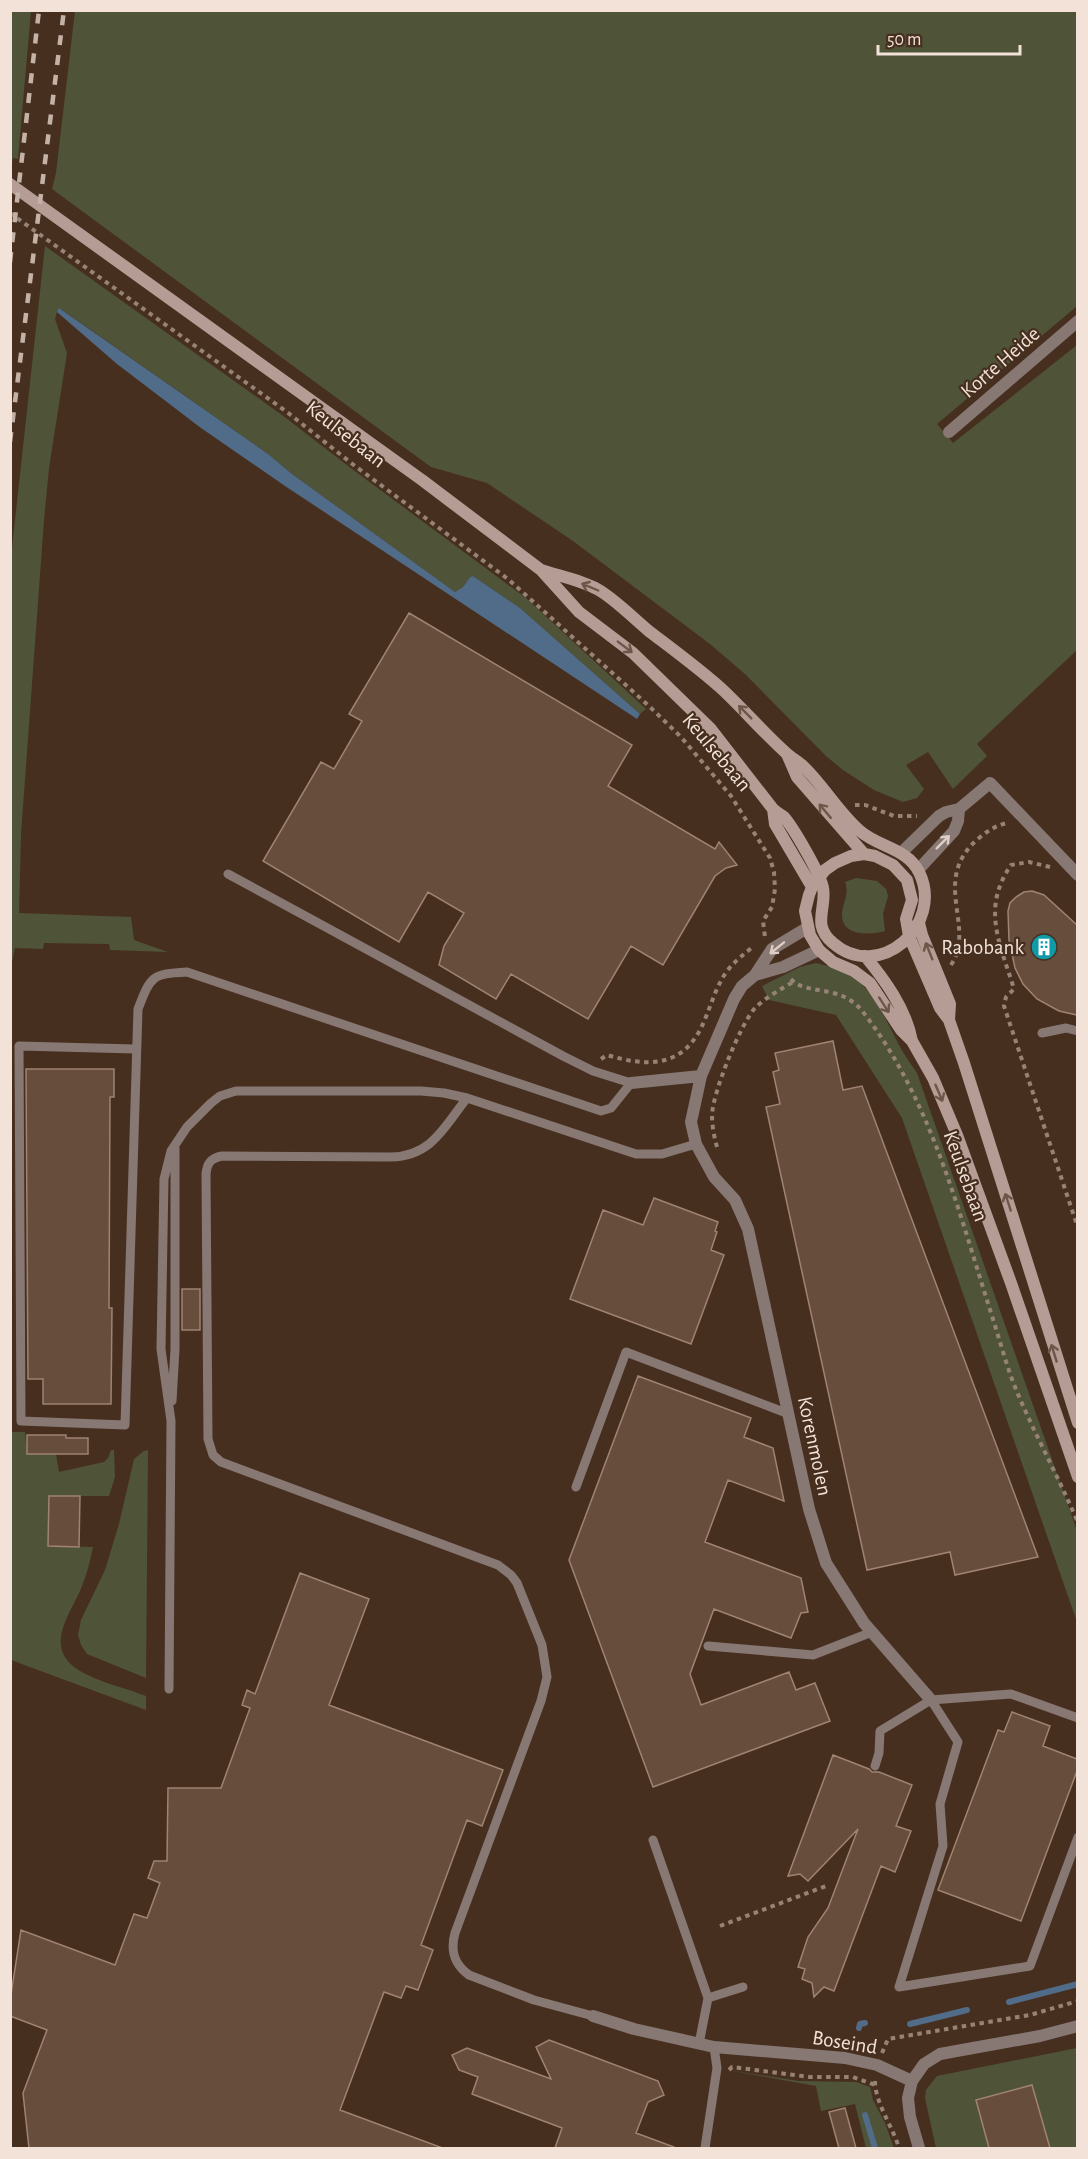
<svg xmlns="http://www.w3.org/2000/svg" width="1088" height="2159" font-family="'Alegreya Sans',sans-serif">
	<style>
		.green { fill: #4f5439 }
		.water { fill: #516c89 }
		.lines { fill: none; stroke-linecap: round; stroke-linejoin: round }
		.stream { stroke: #516c89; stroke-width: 6 }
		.building { fill: #674d3c; stroke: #a08371; stroke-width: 1.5 }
		.path { stroke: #978375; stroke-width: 4; stroke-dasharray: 4.5 4.5; stroke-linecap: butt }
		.service { stroke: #877874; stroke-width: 9 }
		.minor { stroke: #877874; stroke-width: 12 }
		.tertiary { stroke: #877874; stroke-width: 12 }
		.secondary { stroke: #b59d96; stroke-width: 12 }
		.rail { stroke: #c5b2a7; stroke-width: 4.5; stroke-dasharray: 10 10; stroke-linecap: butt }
		.oneway { stroke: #6e5649 }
		.oneway2 { stroke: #ddcdc4 }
		.labels { text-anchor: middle; stroke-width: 4.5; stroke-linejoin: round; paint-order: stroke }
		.street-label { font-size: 21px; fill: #f2e2d8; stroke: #472f1f }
		.poi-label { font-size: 21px; fill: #f2e2d8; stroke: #472f1f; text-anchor: end }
	</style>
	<rect width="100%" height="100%" fill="#472f1f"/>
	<path class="green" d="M11,10L31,11L18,159L13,158L12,163Z
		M75,11H1077V306L937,424L953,443L1077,345V650L977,744L987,756L953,789L928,752L906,765L924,789L917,798L903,802L874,790L843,770L826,756L745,674L710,644L573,541L487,483L431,467L52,189L56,173Z
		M45,246L282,415L352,469L526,598L646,709L640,714L520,608L473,576L470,577L463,587L455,592L292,474L268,454L61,309L57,312L55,319L67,353L49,468L44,520L21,834L19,913L131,917L134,940L168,952L110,950L109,944L44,943L43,949L15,948L12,962H11V557Z
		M856,878L877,881L886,889L888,896L883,914L885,931C872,935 842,937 842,915C842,902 850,896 845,882Z
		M816,963C828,966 841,969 852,976C875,993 886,1020 899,1045C904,1055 911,1064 917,1073L1077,1531V1622L902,1118L836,1015L769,1000L762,986L800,967Z
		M11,1236H12L11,1376L10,1236Z
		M11,1428L12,1432H25L27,1454H56L59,1472L104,1462L108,1458L111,1450H114L115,1477L109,1496H49L48,1546L93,1547C90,1562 86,1577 80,1591C68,1617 45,1647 77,1669C95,1681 125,1688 146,1696V1710L11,1660V1779Z
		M148,1450V1451L146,1678L87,1654L81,1645L78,1635L81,1620L105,1570L119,1524L134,1459L144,1451Z
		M1077,2048V2148H936L925,2098L926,2090L937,2076Z
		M727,2070L799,2081L856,2082L870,2087L873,2100L885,2123L894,2148H866L855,2104L821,2111L816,2086Z"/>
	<path class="water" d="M59,308L268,454L292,474L455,592L463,587L470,577L473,576L520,608L640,714L637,719L285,486L201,428L117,364L57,312Z"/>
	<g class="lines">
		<path class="stream" d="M1009,2002L1078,1984
			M910,2024L967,2010
			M859,2028L860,2024L865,2023
			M865,2115L875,2148"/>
	</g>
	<path class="building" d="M409,613L632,745L608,786L715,849L719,842L737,865L726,868L715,876L663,965L631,946L588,1019L511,974L496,999L439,965L444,946L464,913L428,892L399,942L263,861L321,762L334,769L362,721L349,714Z
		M1032,891L1044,895L1077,925V1015L1059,1011L1037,999L1023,984L1015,968L1009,940L1008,911L1010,903L1016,897L1024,892Z
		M833,1041L843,1090L862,1086L1038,1557L955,1575L950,1552L867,1570L766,1107L780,1104L773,1072L779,1070L775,1053Z
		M26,1069H114V1097H110L109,1308H112L111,1404H43V1379H28Z
		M654,1198L718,1222L715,1231L717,1232L711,1250L724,1255L691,1344L570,1299L603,1210L643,1225Z
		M182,1289H200V1330H182Z
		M638,1376L751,1418L744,1437L773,1448L784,1501L728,1480L705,1542L801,1578L808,1612L801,1613L791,1638L714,1609L690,1674L701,1705L789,1672L796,1690L815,1683L830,1721L653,1787L569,1560Z
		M27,1435H66V1438H88V1454H27Z
		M49,1496H80L79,1547L48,1546Z
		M300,1573L369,1599L329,1705L503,1770L482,1826L467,1820L421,1945L433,1950L418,1990L406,1986L401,1998L384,1992L340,2110L440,2147L439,2148H29L23,2093L47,2030L10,2016V2001L21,1930L115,1965L134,1914L147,1918L160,1883L148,1878L154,1861H167L168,1788H221L250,1708L242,1705L247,1690L255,1694Z
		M1012,1712L1050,1726L1043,1746L1077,1759V1771L1021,1921L938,1890L998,1730L1004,1732Z
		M833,1755L869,1769L872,1772H879L912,1785L896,1826L911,1831L895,1872L881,1866L834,1991L824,1987L814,1997L812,1983L802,1979L805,1969L798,1967L808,1937L828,1908L858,1829L808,1881L800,1874L788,1876Z
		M549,2040L658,2081L664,2095L648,2102L636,2133L674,2147V2148H555L562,2128L472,2094L478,2077L459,2070L452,2055L467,2048L551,2079L536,2047Z
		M1032,2085L1050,2148H989L976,2100Z
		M845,2108L856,2148H839L837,2141L829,2112Z"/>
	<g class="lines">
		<path class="path" d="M10,213L287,412L355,466L508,579L649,706L681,737L731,796L770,858L774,872L775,889L772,907L763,921L765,937
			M855,805H865L894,816H917
			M1050,867L1029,862L1011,865C981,909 1000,943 1014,989L1006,997L1004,1006L1078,1228
			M951,965C977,926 929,880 979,838C989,830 995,826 1007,823
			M791,979C805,996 841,983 863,1012C931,1099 959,1213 992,1316C999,1338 1005,1360 1013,1382C1032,1430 1058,1475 1078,1523
			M601,1059L607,1055C644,1066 679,1069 700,1030C710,1011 714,989 727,971C735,961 744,954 754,946
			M717,1147C714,1137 712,1125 712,1115C713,1092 740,1025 755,1008C765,998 781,989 793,982
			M720,1926L826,1886
			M882,2053L888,2039L1030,2015L1078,2001
			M729,2070L732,2067L810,2077H853L875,2085
			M875,2081C875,2103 893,2127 899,2148"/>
		<path class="service" d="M1042,1033L1066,1028L1078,1031
			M135,1049L19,1046L21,1421L125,1425L138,1009C151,976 151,974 187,972L601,1111L611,1108L631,1083L593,1071L563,1056L228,874
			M467,1098C444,1127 432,1156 391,1157L222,1156C211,1158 207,1163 206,1174L208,1439L213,1455L221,1462L498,1565L511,1575L517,1583L542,1645L547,1677L541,1701L455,1933C450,1951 454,1964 469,1975L534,2000L593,2016
			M172,1401L175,1349V1148
			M576,1487L626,1352L789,1414
			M708,1646L813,1655L872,1632
			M169,1689L171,1421L161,1349L164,1179L171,1151L187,1127L211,1103L220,1096L236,1091H421L444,1093L467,1098L636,1154H662L696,1144
			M931,1700L958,1742L940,1804L943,1846L899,1987L1030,1966L1078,1837
			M875,1766L879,1753L880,1731L931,1700L1011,1694L1078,1718
			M653,1840L708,1998L699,2044
			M708,1998L743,1987
			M705,2148L717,2068L714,2047"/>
		<path class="minor" d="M949,432L1078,321
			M901,853L939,816L946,812L959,809L990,783L1078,875
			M918,870L954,831L958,821L959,809
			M807,928L772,949L755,975L742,986L734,999L701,1076L691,1122L696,1144L714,1177L735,1200L748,1229L809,1509L826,1563L864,1623L931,1700
			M755,975L783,967L819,950
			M631,1083L701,1076
			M593,2016L634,2029L714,2047L845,2058L877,2065L912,2081"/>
		<path class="tertiary" d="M919,2148L910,2117L908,2098L912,2081L924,2064L940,2054L1040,2036L1078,2026"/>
		<path class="secondary" d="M10,184L422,480L541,570L579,612L633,653L710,728L773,809C776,812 780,814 784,817C793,827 821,875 823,888C827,908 811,925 833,943C879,983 945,925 919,872C907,848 878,847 860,831C838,812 824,786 803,766C798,761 791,758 785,752C764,733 745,711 724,691C701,670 675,651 650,632C634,619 614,598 597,589C581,580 559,576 541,570
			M787,754L797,777L864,854
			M773,809L775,824L812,887
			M919,923L922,935L950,1004L949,1020
			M865,956C885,980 906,1009 912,1041
			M1078,1423L964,1063L949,1020L940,1008L909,936L906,919L912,900L907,880L893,865L875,856L864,854L851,856L835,863L825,870L812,887L809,895L805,911L810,935L819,950L833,962L854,971L870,983L901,1030L912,1041L933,1078L957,1135L1011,1283L1078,1477"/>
		<path class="rail" d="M10,262L39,10
			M10,442L64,10"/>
	</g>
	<defs><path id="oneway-shaft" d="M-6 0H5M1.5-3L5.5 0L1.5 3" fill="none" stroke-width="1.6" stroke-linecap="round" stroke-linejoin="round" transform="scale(1.5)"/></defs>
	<g class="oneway">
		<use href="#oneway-shaft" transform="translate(590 587) rotate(-157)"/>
		<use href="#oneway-shaft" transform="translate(625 647) rotate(37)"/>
		<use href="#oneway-shaft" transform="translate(745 712) rotate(-135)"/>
		<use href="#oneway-shaft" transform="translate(825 811) rotate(-130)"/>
		<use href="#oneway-shaft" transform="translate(929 951) rotate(-112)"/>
		<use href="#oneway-shaft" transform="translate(884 1005) rotate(57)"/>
		<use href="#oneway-shaft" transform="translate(939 1093) rotate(67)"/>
		<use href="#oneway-shaft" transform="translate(1008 1202) rotate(-108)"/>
		<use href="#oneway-shaft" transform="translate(1054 1353) rotate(-107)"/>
	</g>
	<g class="oneway2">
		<use href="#oneway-shaft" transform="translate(943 842) rotate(-45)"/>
		<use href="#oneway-shaft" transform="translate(777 948) rotate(141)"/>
	</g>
	<defs>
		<symbol id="building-disc" viewBox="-11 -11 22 22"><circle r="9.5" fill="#0f9aa8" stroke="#472f1f"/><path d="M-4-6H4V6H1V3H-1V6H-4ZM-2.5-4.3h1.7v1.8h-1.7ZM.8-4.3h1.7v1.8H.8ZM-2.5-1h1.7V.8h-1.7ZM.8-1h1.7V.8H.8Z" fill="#fff"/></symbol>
	</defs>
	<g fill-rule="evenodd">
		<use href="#building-disc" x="1029" y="932" width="30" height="30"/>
	</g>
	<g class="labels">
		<g class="street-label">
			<text transform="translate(1000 362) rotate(-41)" y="7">Korte Heide</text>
			<text transform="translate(346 434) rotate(38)" y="7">Keulsebaan</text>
			<text transform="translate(717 752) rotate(50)" y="7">Keulsebaan</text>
			<text transform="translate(966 1176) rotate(70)" y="7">Keulsebaan</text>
			<text transform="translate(815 1446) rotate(78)" y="7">Korenmolen</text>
			<text transform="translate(845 2042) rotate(9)" y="7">Boseind</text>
		</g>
		<g class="poi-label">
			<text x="1024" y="954">Rabobank</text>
		</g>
	</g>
	<rect width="1088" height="2159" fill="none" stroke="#f2e2d8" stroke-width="24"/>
	<path d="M878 45v9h142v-9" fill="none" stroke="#f2e2d8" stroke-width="3"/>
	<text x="887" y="45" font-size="18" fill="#f2e2d8" stroke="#472f1f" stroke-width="4.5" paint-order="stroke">50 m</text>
</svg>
